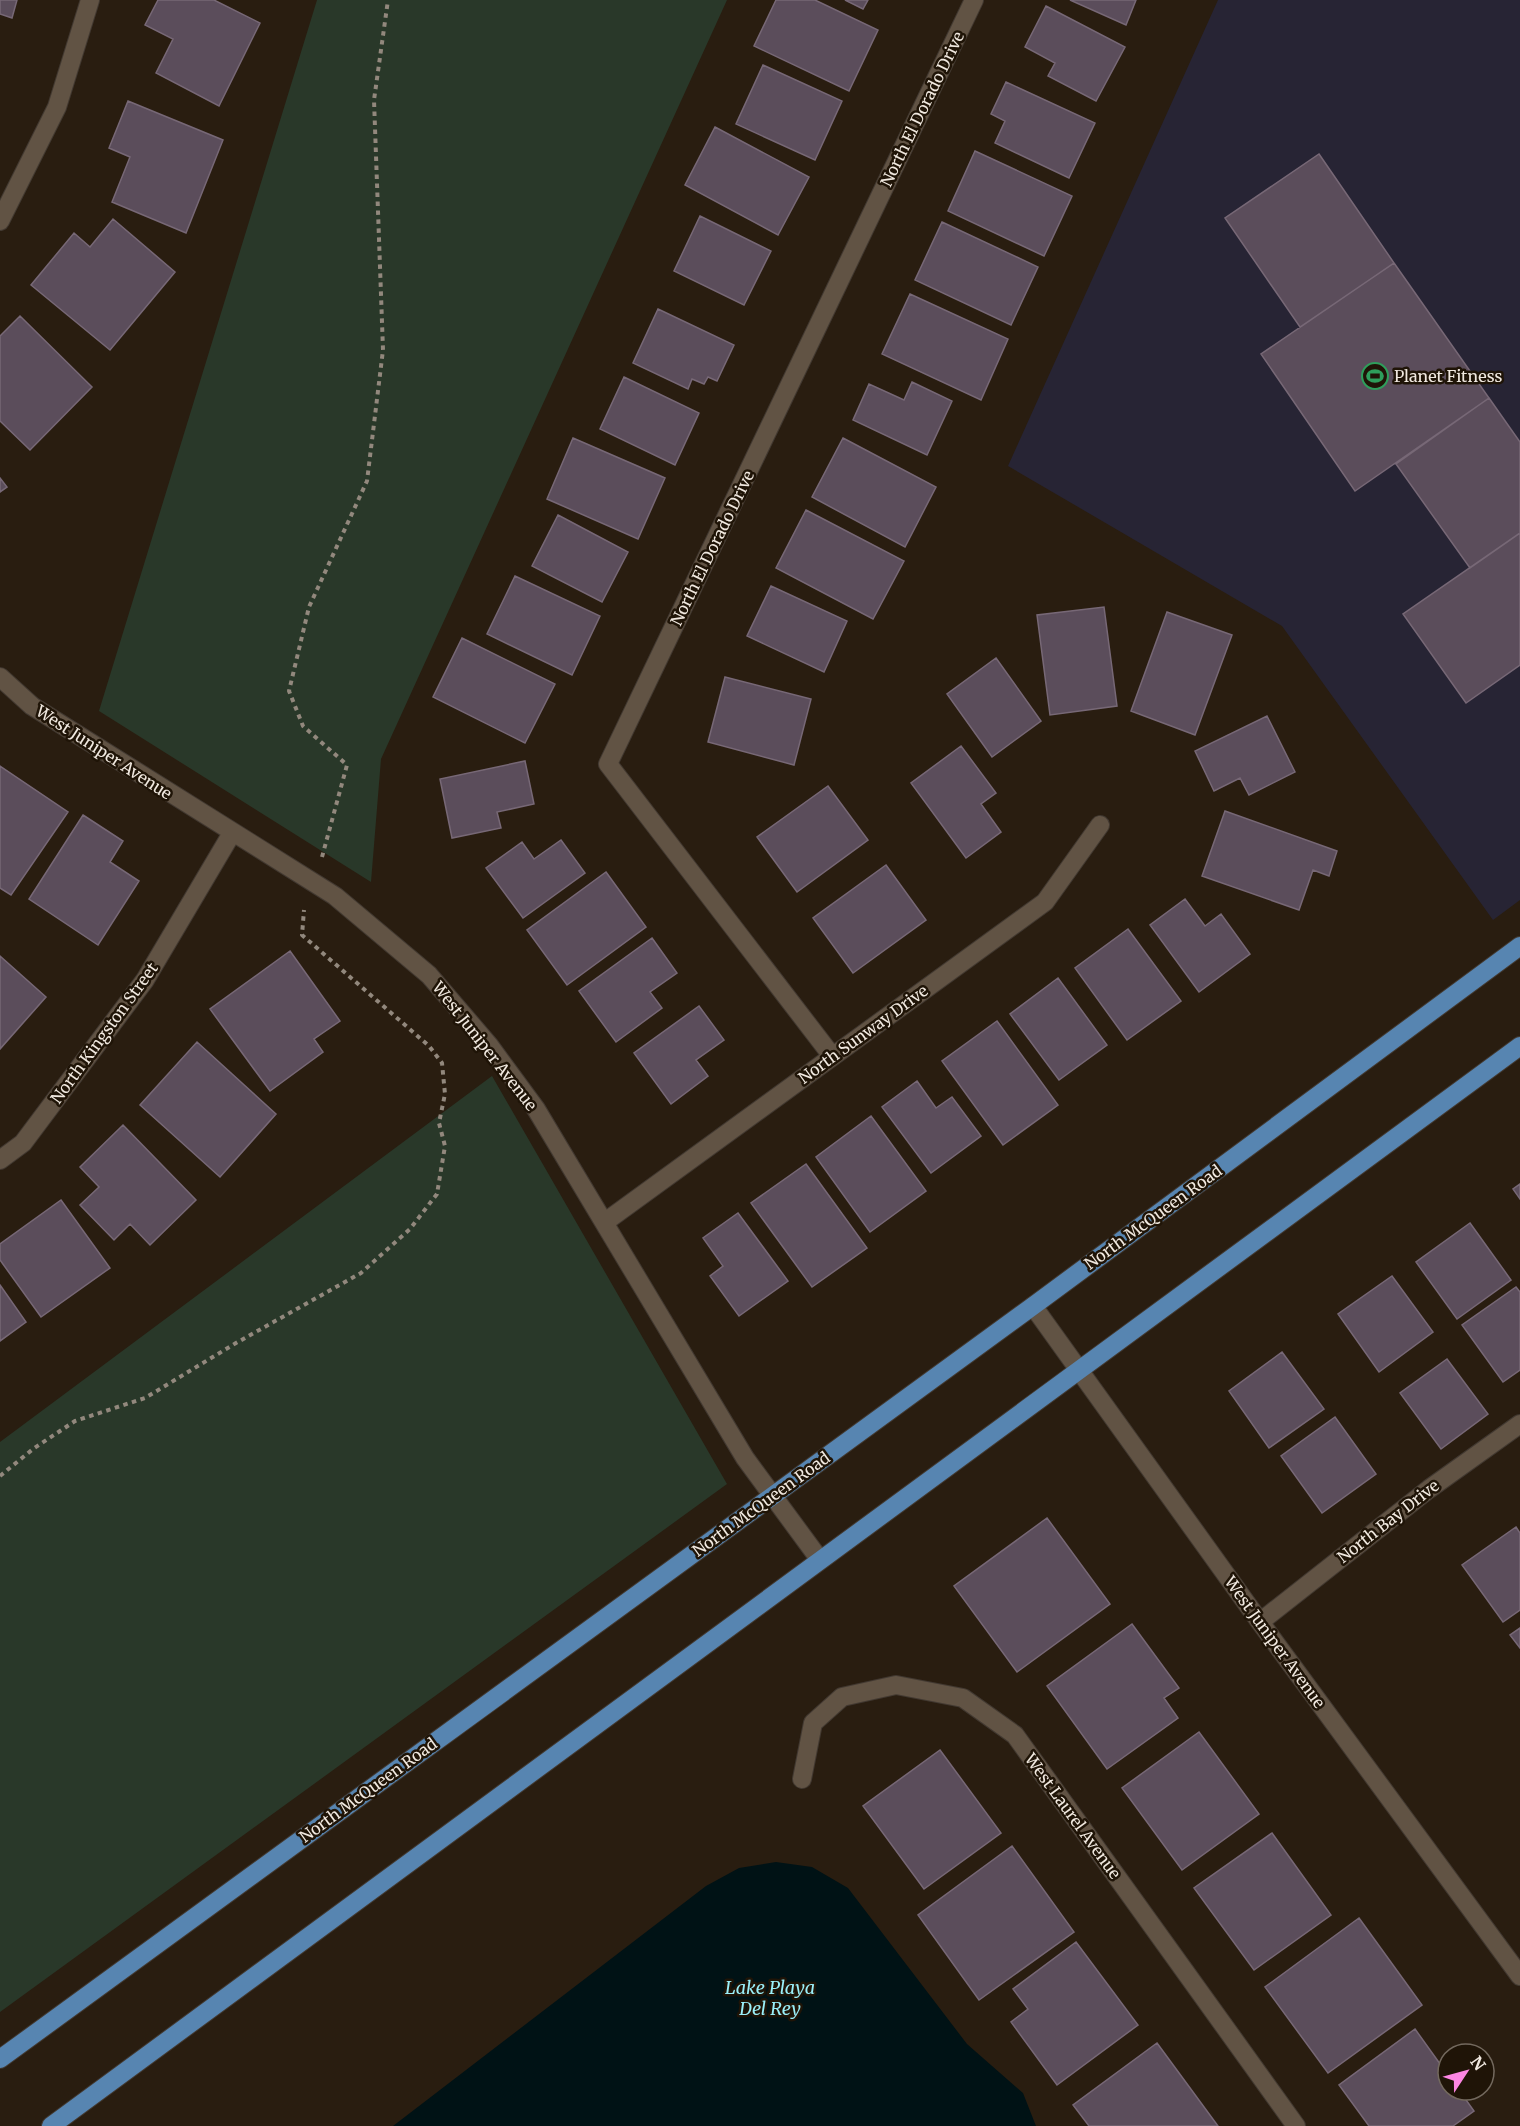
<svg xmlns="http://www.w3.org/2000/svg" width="1520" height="2126" font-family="Merriweather,serif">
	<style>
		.commercial { fill: #272434 }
		.green { fill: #293829 }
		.water { fill: #001215 }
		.building { fill: #5b4d5b; stroke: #776876; stroke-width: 1.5 }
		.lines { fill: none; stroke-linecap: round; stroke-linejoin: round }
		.minor-casing { stroke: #423931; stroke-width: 20 }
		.major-casing { stroke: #423931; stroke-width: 20 }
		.path { stroke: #92887d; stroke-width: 4; stroke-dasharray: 4.5 4.5; stroke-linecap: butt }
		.minor { stroke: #615344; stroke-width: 18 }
		.major { stroke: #5785b1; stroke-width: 18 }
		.labels { text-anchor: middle; stroke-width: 5; stroke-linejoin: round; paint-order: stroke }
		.street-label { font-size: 16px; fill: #f1e9e0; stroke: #1f1407 }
		.poi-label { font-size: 16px; fill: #f1e9e0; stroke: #1f1407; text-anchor: start }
		.water-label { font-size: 18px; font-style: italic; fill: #9aeff9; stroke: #1f1407 }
	</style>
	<rect width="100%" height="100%" fill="#291d10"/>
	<path class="commercial" d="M1218,0H1520V900L1493,920L1282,626L1008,466Z"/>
	<path class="green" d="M317,0H727L381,759L371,882L99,711Z
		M492,1076L727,1484L0,2012V1442Z"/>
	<path class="water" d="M776,1862L812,1867L848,1888L967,2044L1023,2093L1036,2126H393L706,1886L739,1868Z"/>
	<path class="building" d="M0,0H17L12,18L0,14Z
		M158,0H214L260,23L219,106L156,73L173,39L145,25Z
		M776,0H815L878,30L849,91L754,46Z
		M845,0H868L863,9Z
		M1070,0H1136L1126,25Z
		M1046,6L1125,47L1096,101L1048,76L1055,63L1025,47Z
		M763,65L842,101L815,160L736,124Z
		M1006,82L1095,123L1069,178L995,143L1005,121L991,114Z
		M128,101L223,140L186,233L112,202L130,157L109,148Z
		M715,127L809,177L778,235L685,185Z
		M975,151L1072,196L1044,256L948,211Z
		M1319,154L1394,263L1300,327L1225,218Z
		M700,216L771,251L744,305L674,271Z
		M113,219L175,272L110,350L31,285L74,233L90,247Z
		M942,222L1038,267L1011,325L915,280Z
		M1394,263L1489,398L1355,491L1261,354Z
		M910,294L1008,339L981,400L882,354Z
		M658,309L734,345L717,381L708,377L704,384L692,379L688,389L633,363Z
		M20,316L92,387L30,450L0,421V336Z
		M624,377L699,413L675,465L600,429Z
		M912,382L952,401L927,455L853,420L869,384L904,400Z
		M1489,398L1520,442V533L1470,568L1396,464Z
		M573,438L665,478L638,539L547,499Z
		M843,438L936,487L905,547L812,497Z
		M0,478L7,487L0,492Z
		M806,510L904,561L873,619L776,568Z
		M558,515L628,552L602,602L532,566Z
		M1520,533V665L1466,703L1403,614Z
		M515,576L600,616L572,675L487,634Z
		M771,586L847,621L824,672L747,636Z
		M1104,607L1117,706L1050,715L1037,615Z
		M1167,612L1232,635L1195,735L1131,711Z
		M462,638L555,684L525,743L433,697Z
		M996,658L1041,721L992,757L947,694Z
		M725,677L811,699L794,765L708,742Z
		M1267,716L1295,772L1249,795L1240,778L1214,791L1195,751Z
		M961,746L996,793L981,804L1001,832L966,858L911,783Z
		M525,761L534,804L497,812L501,828L452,838L440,779Z
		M0,766L68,812L11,895L0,888Z
		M828,786L868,840L797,892L757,837Z
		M1225,811L1337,851L1329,876L1313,870L1299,910L1202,876Z
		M83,815L123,841L110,862L139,881L98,945L29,899Z
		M561,840L585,873L523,918L486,868L522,842L534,859Z
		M886,865L926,920L853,973L813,918Z
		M606,872L646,927L567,985L527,930Z
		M1185,899L1205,926L1221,914L1250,954L1199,992L1150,925Z
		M1128,929L1181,1001L1127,1040L1075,968Z
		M652,938L677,973L650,992L662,1008L616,1042L579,991Z
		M290,951L340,1021L314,1039L323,1052L270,1091L210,1009Z
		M0,956L46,997L0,1049Z
		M1058,978L1107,1045L1059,1080L1010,1014Z
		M699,1006L724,1040L696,1060L708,1076L671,1104L634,1053Z
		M997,1021L1058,1105L1003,1145L942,1061Z
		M197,1042L276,1114L220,1177L140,1105Z
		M917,1081L936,1108L952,1097L981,1136L931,1173L882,1107Z
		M871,1116L926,1191L870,1232L816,1157Z
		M123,1125L196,1200L150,1245L130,1224L114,1240L80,1205L99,1187L80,1167Z
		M806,1164L867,1248L812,1287L751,1203Z
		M1520,1184V1199L1513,1189Z
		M61,1200L110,1268L41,1317L0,1260V1244Z
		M738,1213L788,1281L739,1316L710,1276L723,1266L703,1238Z
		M1470,1223L1511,1280L1457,1319L1416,1262Z
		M1392,1276L1433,1332L1379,1372L1338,1314Z
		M0,1285L26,1322L0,1341Z
		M1516,1287L1520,1292V1370L1503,1382L1462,1325Z
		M1282,1352L1324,1409L1269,1448L1229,1391Z
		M1447,1359L1488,1414L1441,1449L1400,1393Z
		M1335,1417L1376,1474L1322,1513L1281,1456Z
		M1047,1518L1110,1604L1017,1672L954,1586Z
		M1516,1527L1520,1533V1610L1503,1622L1462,1565Z
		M1132,1624L1179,1688L1164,1698L1178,1718L1107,1769L1047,1686Z
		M1520,1628V1648L1510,1635Z
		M1199,1732L1259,1814L1182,1870L1122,1788Z
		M940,1750L1001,1833L924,1889L863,1806Z
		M1272,1833L1331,1915L1254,1970L1194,1888Z
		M1012,1846L1074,1932L979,2000L918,1915Z
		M1359,1918L1422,2005L1328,2073L1265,1987Z
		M1076,1942L1138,2025L1057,2085L1011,2022L1028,2009L1013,1989Z
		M1415,2029L1448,2075V2090H1459L1474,2111L1453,2126H1369L1339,2085Z
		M1157,2043L1218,2126H1089L1073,2105Z"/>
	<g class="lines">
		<defs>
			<path id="minor" d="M0,221L57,107L90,0
				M0,677L32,706L335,896L429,975L489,1045L536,1109L745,1458L820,1560
				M832,1056L608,764L974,0
				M0,1160L23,1143L145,980L232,833
				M605,1222L1045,902L1100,825
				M1033,1306L1260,1622L1520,1976
				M1260,1622L1429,1489L1520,1424
				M802,1779L813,1723L842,1697L896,1685L963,1698L1015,1735L1296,2126"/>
			<path id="major" d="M0,2059L1033,1306L1520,946
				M51,2126L1520,1046"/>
		</defs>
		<use href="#minor" class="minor-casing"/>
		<use href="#major" class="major-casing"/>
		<path class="path" d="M322,857L347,765L303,726L289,691L309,607L367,481L383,350L374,100L388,0
			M0,1476L33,1449L75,1421L145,1398L236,1343L361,1273L410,1229L437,1194L445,1146L439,1123L445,1094L442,1063L429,1046L302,935L304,910"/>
		<use href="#minor" class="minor"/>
		<use href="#major" class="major"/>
	</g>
	<defs>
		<symbol id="stadium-ring" viewBox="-11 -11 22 22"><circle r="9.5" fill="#1f1407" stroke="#2e9e5b" stroke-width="1.5"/><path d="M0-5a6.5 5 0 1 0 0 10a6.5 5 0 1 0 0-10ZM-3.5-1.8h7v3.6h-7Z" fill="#2e9e5b"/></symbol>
	</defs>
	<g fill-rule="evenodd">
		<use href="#stadium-ring" x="1360" y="361" width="30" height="30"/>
	</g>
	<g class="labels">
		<g class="street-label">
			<text transform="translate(922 109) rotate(-64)" y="6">North El Dorado Drive</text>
			<text transform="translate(712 548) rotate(-64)" y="6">North El Dorado Drive</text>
			<text transform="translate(104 752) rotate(33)" y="6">West Juniper Avenue</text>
			<text transform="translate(104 1033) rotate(-54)" y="6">North Kingston Street</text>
			<text transform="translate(863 1034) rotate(-36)" y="6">North Sunway Drive</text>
			<text transform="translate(485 1046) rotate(52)" y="6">West Juniper Avenue</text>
			<text transform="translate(1153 1217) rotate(-36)" y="6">North McQueen Road</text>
			<text transform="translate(761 1504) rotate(-36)" y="6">North McQueen Road</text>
			<text transform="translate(1388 1521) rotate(-38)" y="6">North Bay Drive</text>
			<text transform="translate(1275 1642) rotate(54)" y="6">West Juniper Avenue</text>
			<text transform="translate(368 1790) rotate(-36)" y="6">North McQueen Road</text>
			<text transform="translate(1073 1816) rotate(54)" y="6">West Laurel Avenue</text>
		</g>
		<g class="poi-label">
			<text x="1394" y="382">Planet Fitness</text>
		</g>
		<g class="water-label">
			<text x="770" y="1994">Lake Playa<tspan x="770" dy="21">Del Rey</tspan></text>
		</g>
	</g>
	<g transform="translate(1466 2072) rotate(54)"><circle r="28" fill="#1f1407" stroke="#73695e" stroke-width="1.5"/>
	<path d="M0-4.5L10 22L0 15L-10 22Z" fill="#fd86e3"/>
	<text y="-9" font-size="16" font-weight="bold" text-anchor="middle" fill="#f1e9e0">N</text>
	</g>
</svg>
